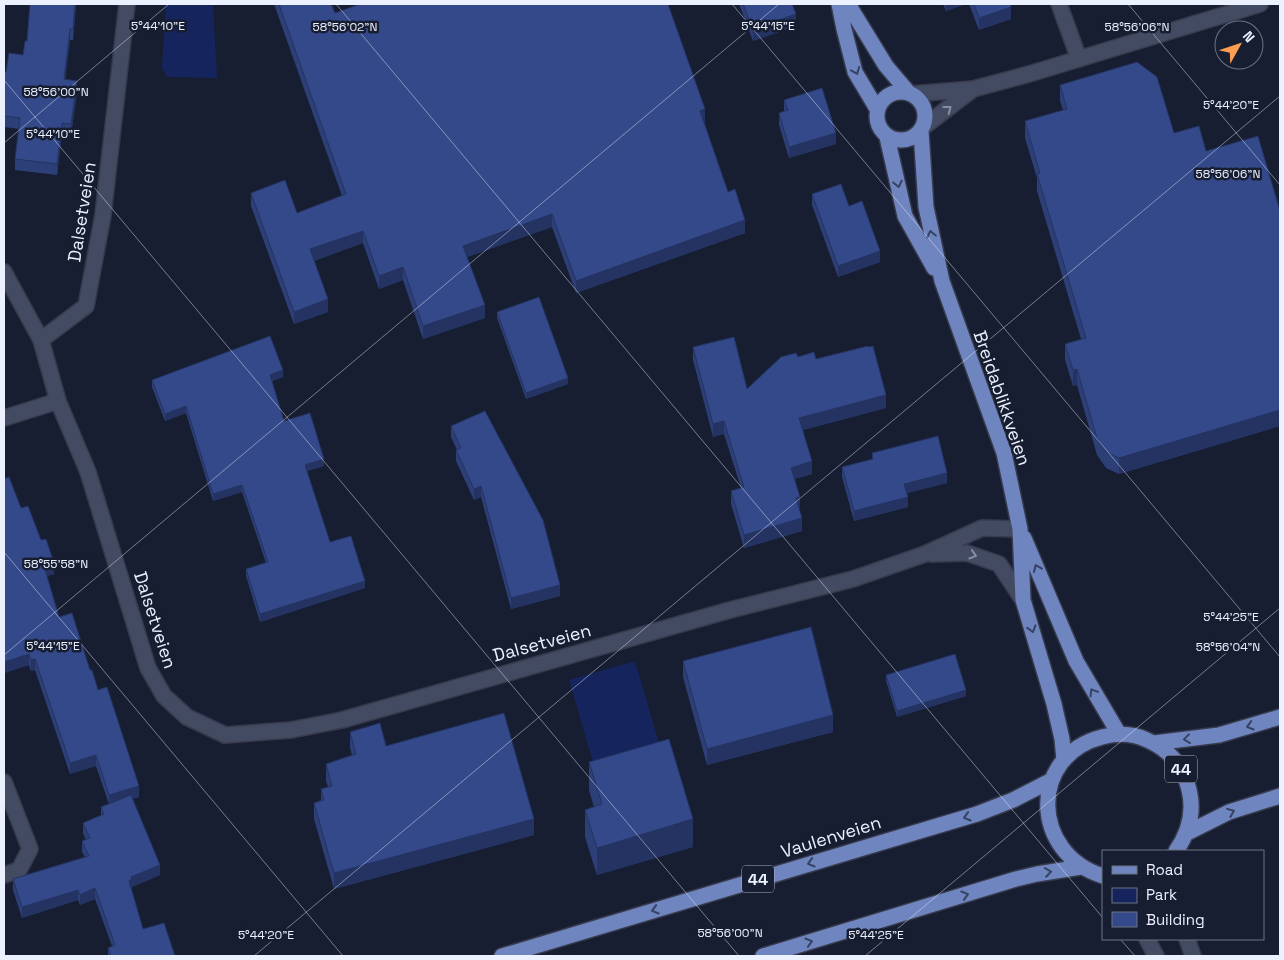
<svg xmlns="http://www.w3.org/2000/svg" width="1284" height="960" font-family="'Space Grotesk',sans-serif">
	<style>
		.green { fill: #15245d }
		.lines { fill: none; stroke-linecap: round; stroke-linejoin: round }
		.minor-casing { stroke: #373a4c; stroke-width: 18 }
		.major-casing { stroke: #373a4c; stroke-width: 18 }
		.minor { stroke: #424b61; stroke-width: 15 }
		.major { stroke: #6f85c0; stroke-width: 15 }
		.wall { fill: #2d3f77 }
		.shaded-wall { fill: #243361 }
		.building { fill: #34498a; stroke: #243361 }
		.oneway { stroke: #364263 }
		.oneway2 { stroke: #868da0 }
		.ticks { fill: none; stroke: #ebf1ff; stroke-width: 1; stroke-opacity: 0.45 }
		.labels { text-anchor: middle; stroke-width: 5; stroke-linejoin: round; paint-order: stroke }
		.shield { fill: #171e31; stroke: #abb2c1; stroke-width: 1 }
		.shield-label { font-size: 16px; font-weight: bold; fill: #ebf1ff }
		.street-label { font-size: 18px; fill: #ebf1ff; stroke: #171e31 }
		.ticks-label { font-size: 12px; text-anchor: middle; fill: #ebf1ff; stroke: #171e31; stroke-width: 5; stroke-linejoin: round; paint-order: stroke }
	</style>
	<rect width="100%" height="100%" fill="#171e31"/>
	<path class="green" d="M166,4H213L217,78L167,77L162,68Z
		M635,661L661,750L595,769L569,680Z"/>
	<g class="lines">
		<defs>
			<path id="minor" d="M127,4L103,215L86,306L41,340L58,401L88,472L148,668L164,696L187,717L225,735L291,730L342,720L730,610L853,579L925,554L982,528L1020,529
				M1059,4L1079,59
				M912,94L973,89L1029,74L1260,4
				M922,128L973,89
				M4,272L41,340
				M4,418L58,401
				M931,554L967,553L999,564L1023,600
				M4,782L30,849L19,870L4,875
				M1147,939L1156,956
				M1187,939L1193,956"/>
			<path id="major" d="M839,4L844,29L855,72L877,109
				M848,4L886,66L909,93
				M877 116a24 24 0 1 1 48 0a24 24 0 1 1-48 0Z
				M921,131L926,207L942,281L1004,453L1020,529L1023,600L1054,704L1062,739L1064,760
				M887,137L905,216L934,268
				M1024,538L1076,661L1119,734
				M1154,743L1219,735L1280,717
				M1187,833L1229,812L1280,796
				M1103,876C1031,854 1028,756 1102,737C1117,733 1132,733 1147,740C1163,747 1177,759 1184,775C1196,802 1192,828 1176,851
				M502,956L977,814L1013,800L1052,780
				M763,956L1016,879L1037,874L1081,867"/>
		</defs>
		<use href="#minor" class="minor-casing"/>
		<use href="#major" class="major-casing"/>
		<use href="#minor" class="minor"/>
		<use href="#major" class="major"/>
	</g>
	<path class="wall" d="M30,4H76L73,40H70L65,79L77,92L71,135L62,134L57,175L15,170V159L19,129L4,127V74L23,55L27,41Z
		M274,4H331L335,13L705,122H704L728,192L745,233L576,293L552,227L467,257L485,318L423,339L403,280L379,289L363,243L314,261L328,312L294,324L251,206V193L297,213L342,196Z
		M739,4H792L796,26L753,41Z
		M943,4H966L946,11Z
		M969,4H1010L1011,19L979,30Z
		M1060,85L1174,133L1206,151L1280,211V426L1119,474L1106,468L1097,455L1077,385L1073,386L1065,360V344L1081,339L1037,191V178L1025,138V121L1063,110L1060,101Z
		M784,100L836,144L789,158L779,125V113L784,112Z
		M812,194L849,206L880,262L838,277L812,205Z
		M497,312L568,384L526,399L497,318Z
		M693,347L747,389L798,357L816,359L886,408L803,430L812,474L795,479L800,509L799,510L802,531L744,548L731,504V491L741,488L724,434L713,437L693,360Z
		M283,377L272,381L284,421L324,466L307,471L330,542L365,588L260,622L246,576V569L266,563L242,492L213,501L186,413L165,421L152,387V380Z
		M451,426L560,596L511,609L481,497L474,500L456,461V450H457L451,437Z
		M872,453L947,483L907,493L908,507L854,521L842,477V467L872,460Z
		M4,479L21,508L54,574L47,576L59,617L90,670L98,690L139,797L132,799L160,875L132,887V890L143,929L175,956H108V948L112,946L95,899L80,905L78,900L22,918L13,890V879L85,857L82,852V841L86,840L83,833V823L101,816V807L109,804L96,766L70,774L35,670L31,671L29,665L4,673Z
		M683,661L833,732L707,765L683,677Z
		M886,675L966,696L897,717L886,681Z
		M350,732L386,746L534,835L334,889L314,819V803L321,800V789L328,787L326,781V764L352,755L350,748Z
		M589,762L693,847L597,875L585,837V810L594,807L589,790Z"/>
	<path class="shaded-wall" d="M75,4H76L73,40V29Z
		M946,4H966L946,11Z
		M1011,7V19L979,30V18Z
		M796,14V26L753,41V29Z
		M70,29V40L64,90V79Z
		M77,81V92L71,135V124Z
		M705,109V122L700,124V111Z
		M62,123V134L57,175V164Z
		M836,133V144L789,158V147Z
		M552,214V227L463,258V246Z
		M745,220V233L576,293V281Z
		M363,231V243L310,262V249Z
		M880,251V262L838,277V266Z
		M403,267V280L379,289V276Z
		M328,299V312L294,324V312Z
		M485,305V318L423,339V326Z
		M1077,369V385L1073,386V370Z
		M283,370V377L270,382V375Z
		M568,378V384L526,399V393Z
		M886,395V408L799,431V418Z
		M186,406V413L165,421V414Z
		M1280,410V426L1119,474V458Z
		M724,421V434L713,437V424Z
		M324,459V466L305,472V465Z
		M812,461V474L791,480V468Z
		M947,473V483L904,494V484Z
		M242,485V492L213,501V494Z
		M481,486V497L474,500V489Z
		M800,497V509L796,511V498Z
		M908,497V507L854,521V511Z
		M802,518V531L744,548V535Z
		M54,563V574L44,577V566Z
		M365,581V588L260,622V614Z
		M560,585V596L511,609V598Z
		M29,654V665L4,673V662Z
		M35,659V670L31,671V660Z
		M966,690V696L897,717V711Z
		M833,715V732L707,765V749Z
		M96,755V766L70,774V763Z
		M139,786V797L109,806V795Z
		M534,819V835L334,889V873Z
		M693,819V847L597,875V848Z
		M160,865V875L132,887V890L129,891V881L131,877Z
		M95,888V899L80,905V895Z
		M78,890V900L22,918V907Z"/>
	<path class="building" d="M30,4H75L73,29H70L64,79L77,81L71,124L62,123L57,164L15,159L20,118L4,116V72H6L9,53L23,55L25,41H27Z
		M279,4H331L335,13L360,4H668L705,109L700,111L728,192L735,189L745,220L576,281L552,214L463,246L485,305L423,326L403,267L379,276L363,231L310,249L328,299L294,312L251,193L285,180L297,213L346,194Z
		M743,4H792L796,14L753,29Z
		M974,4H1010L1011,7L979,18Z
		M1137,62L1157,77L1174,133L1199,126L1206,151L1258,136L1280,211V410L1119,458L1106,452L1097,438L1077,369L1073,370L1065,344L1086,338L1037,174L1040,173L1025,121L1067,109L1060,85Z
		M822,88L836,133L789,147L779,113L788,110L784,100Z
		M841,184L849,206L862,201L880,251L838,266L812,194Z
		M539,297L568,378L526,393L497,312Z
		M270,336L283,370L270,375L284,421L310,413L324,459L305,465L330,542L351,536L365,581L260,614L246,569L268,562L242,485L213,494L186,406L165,414L152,380Z
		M734,337L747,389L781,357L796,353L798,357L814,352L816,359L868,346V347L873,346L886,395L799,418L812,461L791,468L800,497L796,498L802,518L744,535L731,491L744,487L724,421L713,424L693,347Z
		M485,411L543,520L560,585L511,598L481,486L474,489L456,450L461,448L451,426Z
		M938,436L947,473L904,484L908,497L854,511L842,467L873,459L872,453Z
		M9,477L21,508L28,506L41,540L46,539L54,563L44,566L59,617L72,613L90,670H92L98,690L107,687L139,786L109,795L96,755L70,763L35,659L31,660L29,654L4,662V479Z
		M811,627L833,715L707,749L683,661Z
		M955,654L966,690L897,711L886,675Z
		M504,713L534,819L334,873L314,803L324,800L321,789L332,786L326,764L356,754L350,732L380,723L386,746Z
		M669,739L693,819L597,848L585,810L602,804L589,762Z
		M131,795L160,865L131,877L132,879L129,881L143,929L164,923L175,956H111L108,948L115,945L95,888L80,895L78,890L22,907L13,879L89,856L82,841L90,838L83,823L104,814L101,807Z"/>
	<defs><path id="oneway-chevron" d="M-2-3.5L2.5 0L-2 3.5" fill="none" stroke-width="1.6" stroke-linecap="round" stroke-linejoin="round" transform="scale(1.25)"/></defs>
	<g class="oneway">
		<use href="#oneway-chevron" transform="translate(856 71) rotate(68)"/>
		<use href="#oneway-chevron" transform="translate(898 184) rotate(78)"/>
		<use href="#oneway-chevron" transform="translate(931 234) rotate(-102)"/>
		<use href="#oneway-chevron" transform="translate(1037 568) rotate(-113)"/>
		<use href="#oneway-chevron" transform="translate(1032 629) rotate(74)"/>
		<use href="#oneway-chevron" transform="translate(1093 692) rotate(-121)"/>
		<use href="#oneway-chevron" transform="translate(1250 726) rotate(164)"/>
		<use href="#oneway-chevron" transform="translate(1187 739) rotate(173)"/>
		<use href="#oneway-chevron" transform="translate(1231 812) rotate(-22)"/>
		<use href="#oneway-chevron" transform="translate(967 817) rotate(163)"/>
		<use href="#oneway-chevron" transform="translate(811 863) rotate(163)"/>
		<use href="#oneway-chevron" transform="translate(1048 872) rotate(-8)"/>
		<use href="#oneway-chevron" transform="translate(965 895) rotate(-17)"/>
		<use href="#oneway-chevron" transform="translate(655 910) rotate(163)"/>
		<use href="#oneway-chevron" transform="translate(809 942) rotate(-17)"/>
	</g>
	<g class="oneway2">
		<use href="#oneway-chevron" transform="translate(948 109) rotate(-37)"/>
		<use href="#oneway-chevron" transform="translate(973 555) rotate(17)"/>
	</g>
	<path class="ticks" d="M336,4L1103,918M732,4L1280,657M1128,4L1280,185M4,80L739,956M4,143L169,4M4,552L343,956M4,655L779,4M1120,939L1135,956M254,956L1280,96M865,956L1280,608"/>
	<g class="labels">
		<g class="shield">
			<rect x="1165" y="755.5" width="32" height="27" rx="4"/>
			<rect x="742" y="865.5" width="32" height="27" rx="4"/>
		</g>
		<g class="shield-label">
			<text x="1181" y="775">44</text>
			<text x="758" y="885">44</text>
		</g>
		<g class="street-label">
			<text transform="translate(82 212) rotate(-81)" y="6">Dalsetveien</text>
			<text transform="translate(1002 398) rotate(71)" y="6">Breidablikkveien</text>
			<text transform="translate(155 620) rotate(72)" y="6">Dalsetveien</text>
			<text transform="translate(542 643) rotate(-15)" y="6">Dalsetveien</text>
			<text transform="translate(831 837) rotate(-17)" y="6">Vaulenveien</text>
		</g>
	</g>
	<g class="ticks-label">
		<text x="158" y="30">5°44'10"E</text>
		<text x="768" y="30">5°44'15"E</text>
		<text x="345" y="31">58°56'02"N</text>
		<text x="1137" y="31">58°56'06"N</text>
		<text x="56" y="96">58°56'00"N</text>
		<text x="1231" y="109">5°44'20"E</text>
		<text x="53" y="138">5°44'10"E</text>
		<text x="1228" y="178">58°56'06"N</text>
		<text x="56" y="568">58°55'58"N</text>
		<text x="1231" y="621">5°44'25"E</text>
		<text x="53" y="650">5°44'15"E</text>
		<text x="1228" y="651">58°56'04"N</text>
		<text x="730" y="937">58°56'00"N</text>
		<text x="266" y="939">5°44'20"E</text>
		<text x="876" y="939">5°44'25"E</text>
	</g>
	<rect width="1284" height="960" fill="none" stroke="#ebf1ff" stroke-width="10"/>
	<rect x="1102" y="850" width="162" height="90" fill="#171e31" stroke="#6c7283"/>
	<rect x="1112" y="866" width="25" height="8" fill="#6f85c0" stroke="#6c7283"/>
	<text x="1146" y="875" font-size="15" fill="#ebf1ff">Road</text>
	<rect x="1112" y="888" width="25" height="15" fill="#15245d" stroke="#6c7283"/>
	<text x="1146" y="900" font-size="15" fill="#ebf1ff">Park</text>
	<rect x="1112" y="912" width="25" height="15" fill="#34498a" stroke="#6c7283"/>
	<text x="1146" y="925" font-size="15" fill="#ebf1ff">Building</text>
	<g transform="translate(1239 45) rotate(50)"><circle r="24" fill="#171e31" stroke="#6c7283"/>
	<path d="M0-4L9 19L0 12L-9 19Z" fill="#fb9e50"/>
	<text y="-8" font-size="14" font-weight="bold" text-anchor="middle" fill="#ebf1ff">N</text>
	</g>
</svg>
